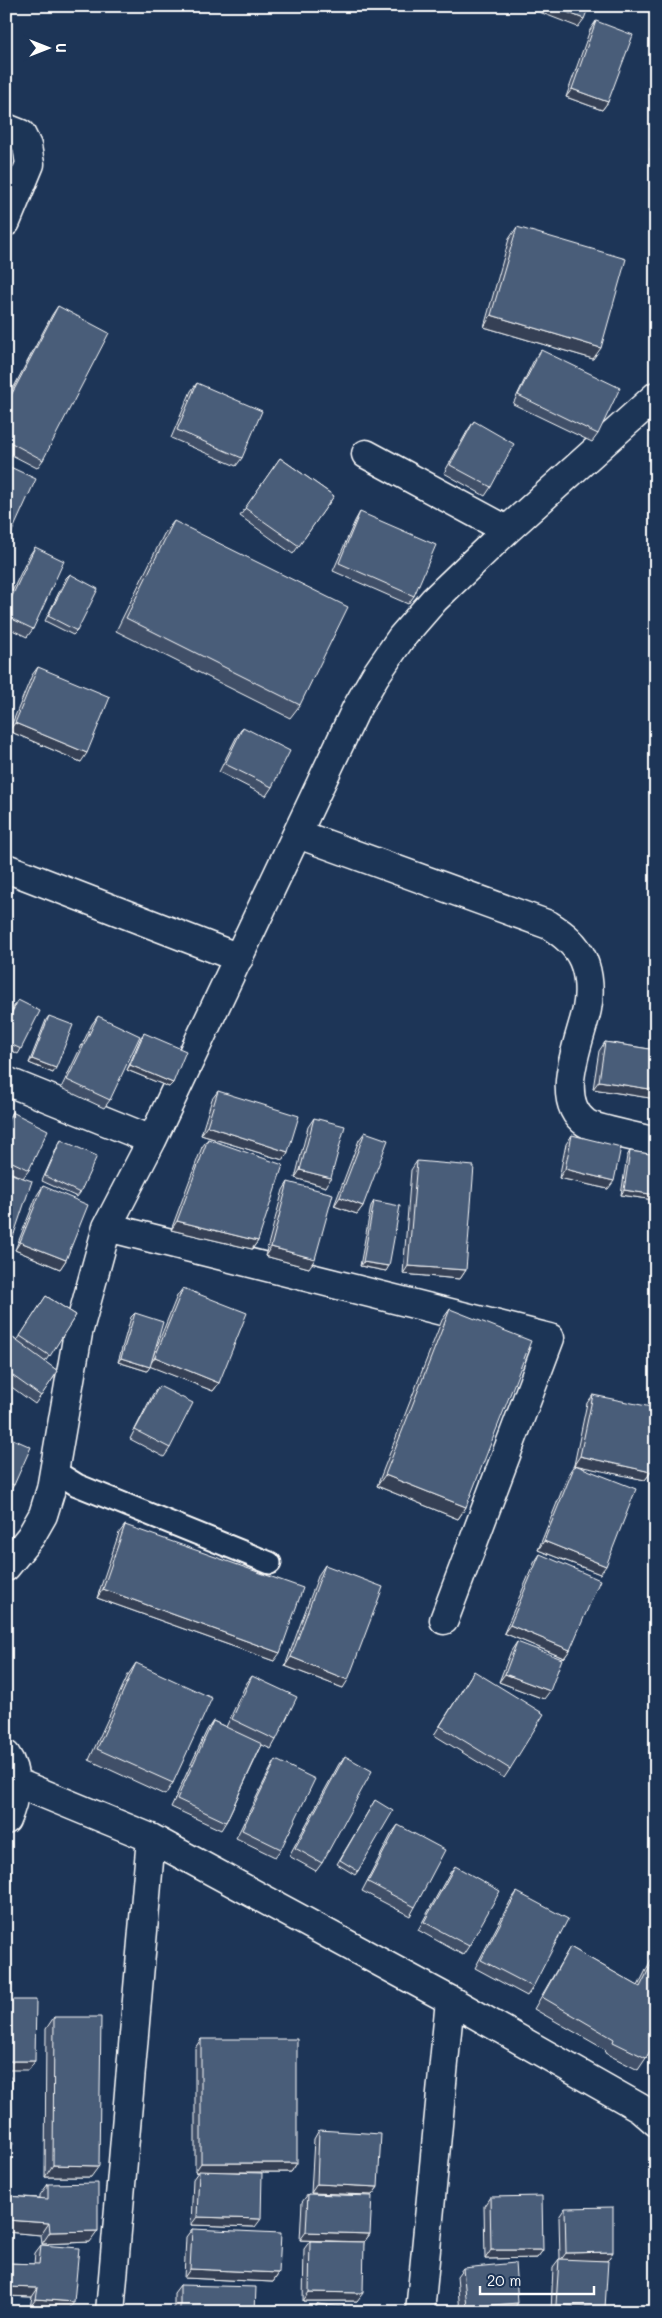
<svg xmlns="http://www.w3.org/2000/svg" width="662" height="2318" font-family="Mali,sans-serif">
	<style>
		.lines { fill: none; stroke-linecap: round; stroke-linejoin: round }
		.lane-casing { stroke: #fff; stroke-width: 25 }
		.street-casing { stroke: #fff; stroke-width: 31 }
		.lane { stroke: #1d3557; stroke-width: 21 }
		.street { stroke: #1d3557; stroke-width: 28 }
		.wall { fill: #405068; stroke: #fff }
		.shaded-wall { fill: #344155; stroke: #fff }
		.building { fill: #4a5d79; stroke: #fff }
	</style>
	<rect width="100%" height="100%" fill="#1d3557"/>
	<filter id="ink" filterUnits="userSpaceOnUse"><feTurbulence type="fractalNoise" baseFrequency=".02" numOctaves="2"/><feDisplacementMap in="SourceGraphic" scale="10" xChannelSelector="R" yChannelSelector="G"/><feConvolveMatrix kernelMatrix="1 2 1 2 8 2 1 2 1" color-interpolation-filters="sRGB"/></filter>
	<g filter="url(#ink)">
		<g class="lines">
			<defs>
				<path id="lane" d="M56,1472L77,1485L270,1563"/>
				<path id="street" d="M6,128L21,134L27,146L30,164L6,222
					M366,454L507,530
					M298,834L549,925C563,934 576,944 583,960C589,974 590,993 587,1009C581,1039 552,1100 586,1123C595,1129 642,1138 656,1142
					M6,868L239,958
					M6,1081L152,1140
					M107,1227L550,1338L444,1620
					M6,1567L31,1536L43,1515L51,1489L78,1333L107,1227L152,1140L356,709L375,676L401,638L434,600L507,530L656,396
					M6,1755C20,1775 15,1800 6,1820
					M15,1782L151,1838L450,2000L640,2108L656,2122
					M110,2312L151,1838
					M420,2312L450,2000"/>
			</defs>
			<use href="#lane" class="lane-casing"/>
			<use href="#street" class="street-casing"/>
			<use href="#lane" class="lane"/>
			<use href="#street" class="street"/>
		</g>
		<path class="wall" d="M596,21L608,102L602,110L566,97L590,30Z
			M656,137V153L650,150Z
			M517,227L593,359L484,327L509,239Z
			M58,306L43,460L37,468L6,452V402L52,315Z
			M541,350L598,434L592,442L513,404L535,358Z
			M197,383L242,458L236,466L171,438L191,391Z
			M474,421L491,487L485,496L444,473L468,430Z
			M280,458L334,496L293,554L240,516Z
			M360,512L414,596L408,604L333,571L355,521Z
			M174,521L300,705L290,718L116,631L164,534Z
			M35,547L33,629L27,637L6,627V604L29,556Z
			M70,574L77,631L73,635L45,621L66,578Z
			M38,667L81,762L9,731L32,675Z
			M243,727L272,787L266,796L219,772L237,736Z
			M18,1000L21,1049L18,1054L6,1048V1023L15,1004Z
			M49,1016L53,1073L29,1063L46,1020Z
			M98,1016L110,1100L104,1108L61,1088L92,1024Z
			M144,1033L169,1087L127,1070L141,1037Z
			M605,1042L656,1050V1099L593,1089L599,1051Z
			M218,1091L288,1152L283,1160L201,1135L212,1099Z
			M12,1112L29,1170L23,1178L14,1234L8,1243L18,1176L6,1170V1121Z
			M314,1118L326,1187L295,1178L308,1127Z
			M365,1132L363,1206L357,1214L334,1206L359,1140Z
			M572,1135L608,1189L559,1178L566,1144Z
			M208,1139L258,1241L252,1249L171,1230L202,1147Z
			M61,1140L80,1193L77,1197L42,1181L58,1145Z
			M630,1151L656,1155V1197L654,1200L621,1195L627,1156Z
			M417,1161L466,1270L460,1279L403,1274L411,1170Z
			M288,1182L309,1268L265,1256L283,1190Z
			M43,1186L66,1260L60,1269L15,1250L37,1195Z
			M374,1201L386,1271L360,1266L371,1206Z
			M183,1288L219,1383L213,1391L150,1366L147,1371L118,1362L131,1317L135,1313L153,1356L177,1296Z
			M46,1296L76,1315L45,1362L58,1371L35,1404L6,1383V1333L17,1341Z
			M450,1309L466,1507L458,1519L377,1486L442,1320Z
			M159,1386L170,1448L164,1457L130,1439L153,1394Z
			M593,1395L651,1472L645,1480L577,1465L600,1574L538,1550L569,1473L574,1465L587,1403Z
			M6,1436L14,1485L8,1493H6Z
			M125,1525L274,1661L97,1598L119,1533Z
			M540,1554L570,1650L564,1658L504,1633L534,1563Z
			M325,1565L343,1688L285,1666L319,1574Z
			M517,1642L544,1699L499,1682L511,1651Z
			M136,1663L173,1783L165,1795L89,1760L128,1675Z
			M474,1671L510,1769L504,1778L434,1735Z
			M252,1676L276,1740L271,1749L262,1745L226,1822L221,1830L171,1807L207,1730L213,1721L226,1727L246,1684Z
			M345,1756L322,1863L316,1871L289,1856L339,1764Z
			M276,1760L281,1849L275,1857L236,1838L271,1768Z
			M375,1800L358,1871L355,1875L337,1864Z
			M398,1825L415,1907L410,1916L362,1891L392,1833Z
			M455,1866L469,1946L463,1955L418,1930L449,1874Z
			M517,1892L533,1987L527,1996L475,1968L511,1900Z
			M570,1947L638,1986L656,1950V2040L646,2058L638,2070L605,2053L606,2050L534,2009L563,1959Z
			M54,2017L91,2177H45L46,2029Z
			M201,2039L297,2163L291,2172H219L255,2227L191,2225L193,2179L198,2172H195V2048Z
			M319,2130L378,2187L372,2195L311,2193L314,2139Z
			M6,2161L7,2196L40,2198V2195L48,2184L90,2242L42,2244L41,2235L6,2232Z
			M308,2194L370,2234L364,2242L357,2301H303L304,2249L310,2241L352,2242L300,2240L302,2202Z
			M490,2197L543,2250L537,2258L485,2259L484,2206Z
			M565,2208L613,2252L607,2261H601L605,2308L602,2312H551L553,2267L559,2259H560L559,2217Z
			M192,2229L279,2273L273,2282L184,2278L186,2237Z
			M41,2245L68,2311L30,2307L32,2297L6,2296V2263L34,2264L35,2253Z
			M463,2268L512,2311L460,2312L457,2276Z
			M180,2285L255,2312H174V2293Z
			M317,2304L369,2312H311Z"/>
		<path class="shaded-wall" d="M524,6H552L584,19L578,27Z
			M572,89L608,102L602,110L566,97Z
			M656,143V153L650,150Z
			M491,315L601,348L593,359L484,327Z
			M15,723L87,753L81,762L9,731Z
			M32,1059L56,1068L53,1073L29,1063Z
			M130,1065L173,1083L169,1087L127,1070Z
			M599,1081L656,1090V1099L593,1089Z
			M207,1126L288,1152L283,1160L201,1135Z
			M565,1169L614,1181L608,1189L559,1178Z
			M300,1170L331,1178L326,1187L295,1178Z
			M624,1190L656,1195V1197L654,1200L621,1195Z
			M340,1197L363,1206L357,1214L334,1206Z
			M177,1221L258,1241L252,1249L171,1230Z
			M6,1232L14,1234L8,1243L6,1242Z
			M20,1242L66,1260L60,1269L15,1250Z
			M271,1247L315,1259L309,1268L265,1256Z
			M363,1262L389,1266L386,1271L360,1266Z
			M408,1266L466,1270L460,1279L403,1274Z
			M155,1357L219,1383L213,1391L149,1366Z
			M121,1358L150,1367L147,1371L118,1362Z
			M580,1456L651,1472L645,1480L574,1465Z
			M385,1475L466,1507L458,1519L377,1486Z
			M544,1541L606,1566L600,1574L538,1550Z
			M103,1589L280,1653L274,1661L97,1598Z
			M510,1625L570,1650L564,1658L504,1633Z
			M291,1657L348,1680L343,1688L285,1666Z
			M505,1674L550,1691L544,1699L499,1682Z
			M6,2061H35L29,2070H6Z
			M6,2144H13L7,2153H6Z
			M201,2163H297L291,2172H195Z
			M53,2165L99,2166L91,2177H45Z
			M317,2184L378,2187L372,2195L311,2193Z
			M197,2217L261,2219L255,2227L191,2225Z
			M6,2220L49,2223L41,2235L6,2232Z
			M98,2231L90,2242L42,2244L50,2232Z
			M306,2232L370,2234L364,2242L300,2240Z
			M491,2250H543L537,2258L485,2259Z
			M613,2252L607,2261H560L566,2253Z
			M190,2269L279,2273L273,2282L184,2278Z
			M6,2287L38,2288L32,2297L6,2296Z
			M309,2292L363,2293L357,2301H303Z
			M36,2299L74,2302L68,2311L30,2307Z
			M518,2303L512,2311L464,2312L467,2307Z
			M556,2305L605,2308L602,2312H552Z"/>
		<path class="building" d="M552,6H589L584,19Z
			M596,21L633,35L608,102L572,89Z
			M517,227L626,259L601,348L491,315Z
			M58,306L109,333L43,460L6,440V405Z
			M541,350L620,388L598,434L518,395Z
			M197,383L262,411L242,458L177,430Z
			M474,421L514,444L491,487L450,465Z
			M280,458L334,496L299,546L245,508Z
			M6,465L36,479L6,545Z
			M360,512L436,545L414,596L339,563Z
			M174,521L348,607L300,705L126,618Z
			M35,547L64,561L33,629L6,616V609Z
			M70,574L98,589L77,631L48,616Z
			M38,667L110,697L87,753L15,723Z
			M243,727L290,751L272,787L225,764Z
			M18,1000L40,1011L21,1049L6,1042V1025Z
			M49,1016L73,1025L56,1068L32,1059Z
			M98,1016L140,1036L110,1100L67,1080Z
			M144,1033L186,1051L173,1083L130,1065Z
			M605,1042L656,1050V1090L599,1081Z
			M218,1091L299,1116L288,1152L207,1126Z
			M12,1112L48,1130L29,1170L6,1159V1125Z
			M314,1118L345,1126L331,1178L300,1170Z
			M365,1132L388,1140L363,1206L340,1197Z
			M572,1135L621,1147L614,1181L565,1169Z
			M208,1139L283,1165L258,1241L177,1221Z
			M61,1140L97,1156L80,1193L45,1176Z
			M630,1151L656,1155V1195L624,1190Z
			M417,1161L474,1166L466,1270L408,1266Z
			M6,1172L32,1181L14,1234L6,1232Z
			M288,1182L333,1194L315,1259L271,1247Z
			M43,1186L88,1205L66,1260L20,1242Z
			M374,1201L400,1206L389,1266L363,1262Z
			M183,1288L247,1313L219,1383L155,1357Z
			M46,1296L76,1315L50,1356L20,1336Z
			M450,1309L531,1341L466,1507L385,1475Z
			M135,1313L163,1322L150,1367L121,1358Z
			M6,1333L58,1371L41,1396L6,1371Z
			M159,1386L193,1403L170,1448L135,1430Z
			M593,1395L656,1408V1448L651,1472L580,1456Z
			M6,1436L31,1447L14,1485L6,1482Z
			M575,1465L636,1489L606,1566L544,1541Z
			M125,1525L303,1588L280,1653L103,1589Z
			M540,1554L600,1580L570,1650L510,1625Z
			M325,1565L383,1587L348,1680L291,1657Z
			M517,1642L562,1659L550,1691L505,1674Z
			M136,1663L212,1698L173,1783L97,1749Z
			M474,1671L544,1714L510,1769L440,1726Z
			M252,1676L297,1697L276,1740L232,1719Z
			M213,1721L262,1744L226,1822L177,1799Z
			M345,1756L372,1771L322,1863L295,1848Z
			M276,1760L315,1779L281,1849L242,1830Z
			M375,1800L393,1811L358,1871L340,1860Z
			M398,1825L445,1850L415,1907L368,1882Z
			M455,1866L500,1891L469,1946L424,1922Z
			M517,1892L568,1919L533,1987L481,1960Z
			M570,1947L640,1987L656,1955V2040L646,2058L613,2042L614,2039L542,1997Z
			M6,2000H36L35,2061H6Z
			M54,2017H101L99,2166L53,2165Z
			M201,2039H297V2163H201Z
			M6,2077H11L13,2144H6Z
			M319,2130L381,2134L378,2187L317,2184Z
			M6,2161H9L7,2196L48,2199V2184L98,2183V2231L50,2232L49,2223L6,2220Z
			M199,2171L262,2173L261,2219L197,2217Z
			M308,2194L372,2196L370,2234L306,2232Z
			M542,2196L543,2250H491L490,2197Z
			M613,2207V2252L566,2253L565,2208Z
			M192,2229L281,2233L279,2273L190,2269Z
			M310,2241L364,2242L363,2293L309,2292Z
			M41,2245L79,2248L74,2302L36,2299L38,2288L6,2287V2263L39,2264Z
			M559,2259L608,2261L605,2308L556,2305Z
			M515,2263L518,2303L467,2307L463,2268Z
			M180,2285L256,2287L255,2312H180Z
			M317,2304L369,2310V2312H316Z"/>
	</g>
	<rect width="662" height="2318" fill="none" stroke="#1d3557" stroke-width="25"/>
	<rect x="12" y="12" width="637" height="2293" fill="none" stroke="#fff" stroke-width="2" filter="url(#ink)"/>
	<g transform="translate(48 48) rotate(90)" stroke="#1d3557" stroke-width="4" paint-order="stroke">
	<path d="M0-4L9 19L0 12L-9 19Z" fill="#ffffff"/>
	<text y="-8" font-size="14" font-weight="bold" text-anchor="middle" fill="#ffffff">U</text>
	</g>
	<path d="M480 2286v8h114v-8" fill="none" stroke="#ffffff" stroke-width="2.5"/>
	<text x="487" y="2286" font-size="15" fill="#ffffff" stroke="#1d3557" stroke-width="4" paint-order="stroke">20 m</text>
</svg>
